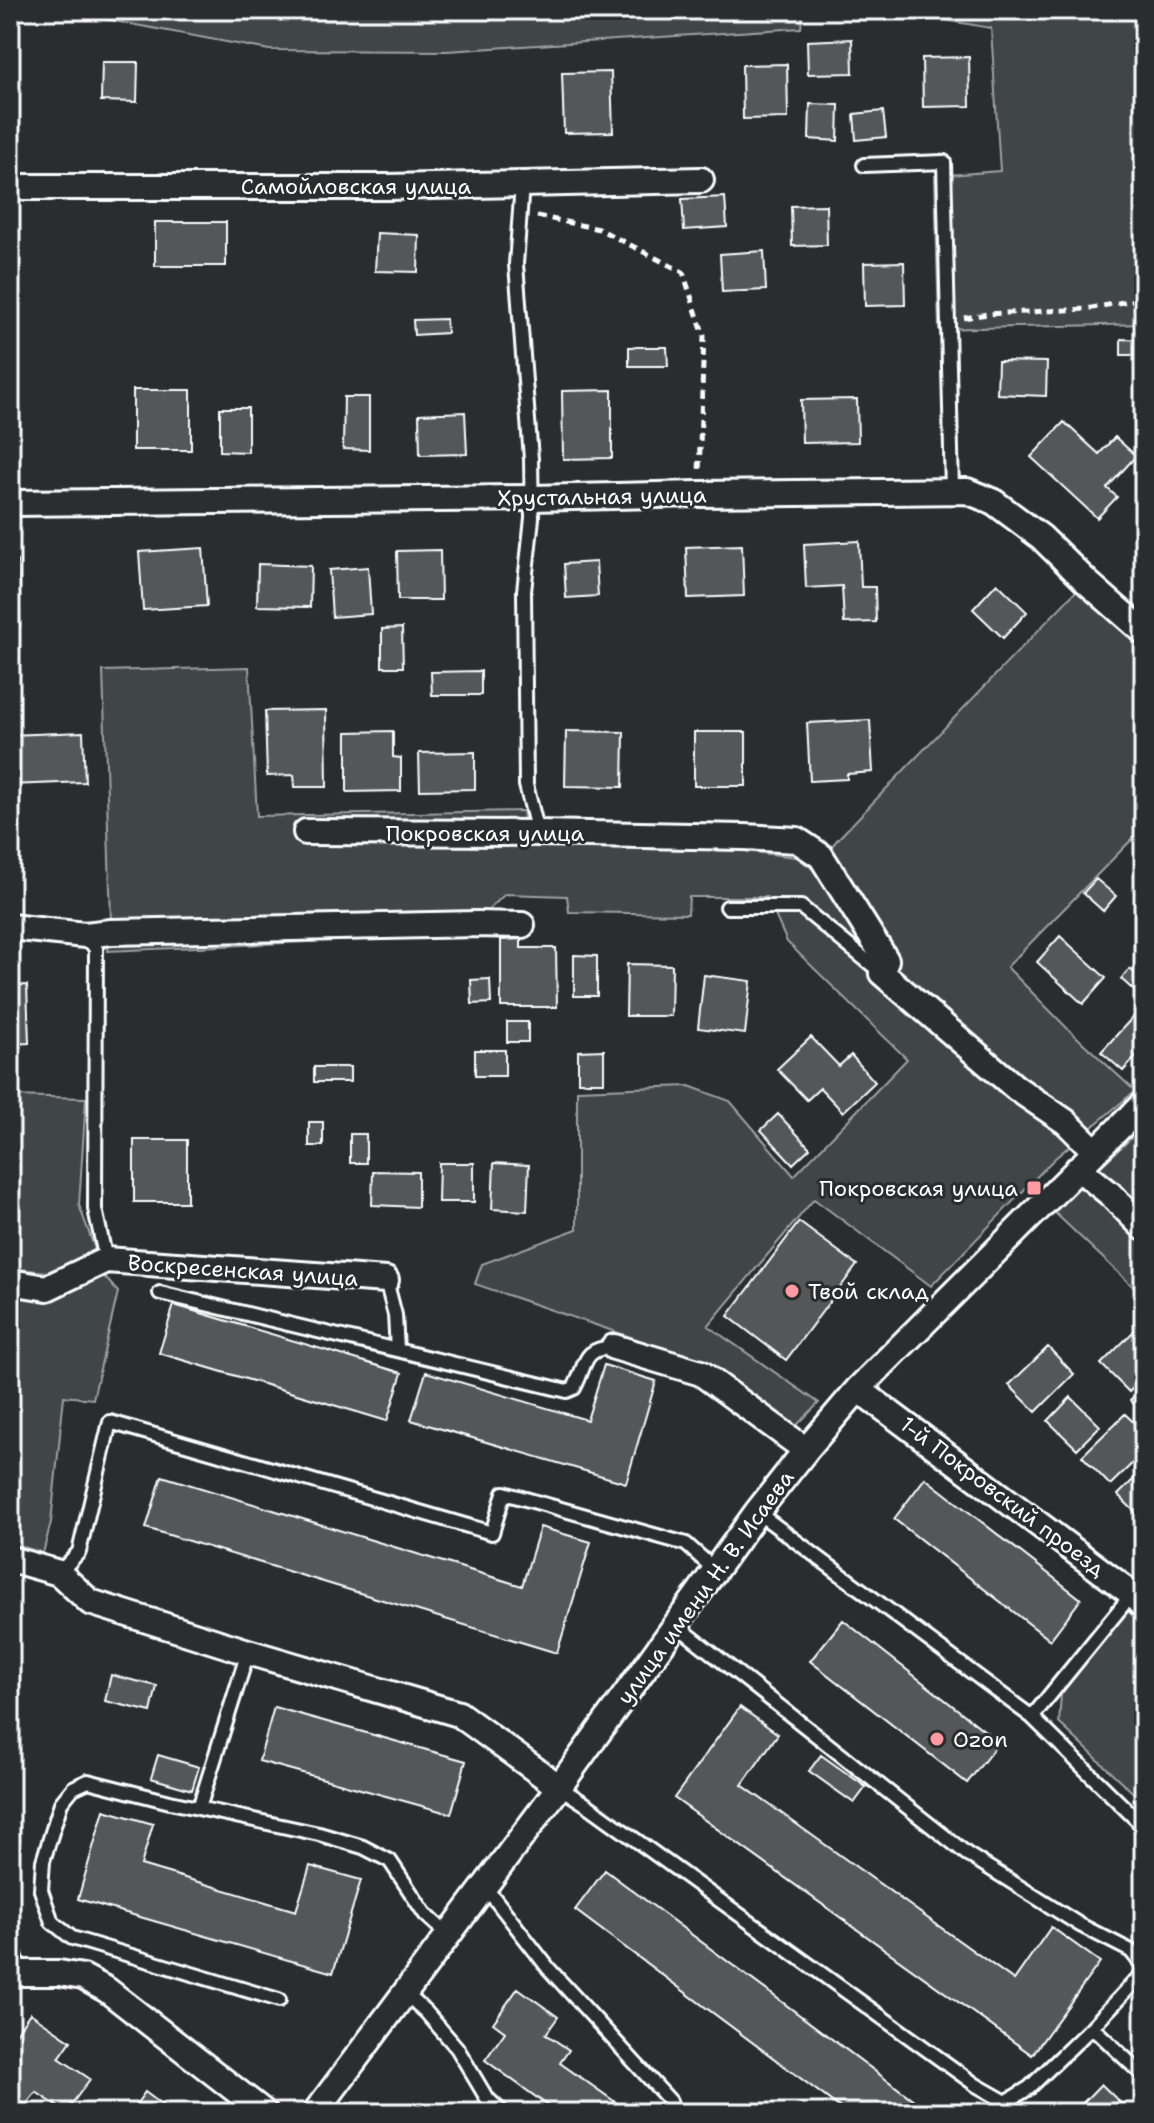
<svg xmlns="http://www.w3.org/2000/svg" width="1154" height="2123" font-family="'Shantell Sans',sans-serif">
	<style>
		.green { fill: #414445; stroke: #a0a2a2; stroke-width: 2 }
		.building { fill: #555758; stroke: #fff; stroke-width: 2 }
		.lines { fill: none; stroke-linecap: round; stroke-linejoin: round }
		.lane-casing { stroke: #fff; stroke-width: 18 }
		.street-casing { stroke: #fff; stroke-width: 30 }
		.path { stroke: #fff; stroke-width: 5; stroke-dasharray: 8 6; stroke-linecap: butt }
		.lane { stroke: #2a2d2e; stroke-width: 12 }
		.street { stroke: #2a2d2e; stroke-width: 24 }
		.poi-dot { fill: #ff9aa2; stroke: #2a2d2e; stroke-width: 3 }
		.labels { text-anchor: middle; stroke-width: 6; stroke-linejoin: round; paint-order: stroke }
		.street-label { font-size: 22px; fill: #fff; stroke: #2a2d2e }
		.poi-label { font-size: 22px; fill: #fff; stroke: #2a2d2e; text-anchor: start }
	</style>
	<rect width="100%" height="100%" fill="#2a2d2e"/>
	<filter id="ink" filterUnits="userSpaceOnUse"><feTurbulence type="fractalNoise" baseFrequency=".0125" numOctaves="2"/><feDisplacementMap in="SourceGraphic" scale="16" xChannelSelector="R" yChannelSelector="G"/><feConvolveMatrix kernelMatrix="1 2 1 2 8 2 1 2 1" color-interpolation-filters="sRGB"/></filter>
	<g filter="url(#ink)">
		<path class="green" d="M56,10H803L801,28L447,51L269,50Z
			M887,10H1144V324L939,329L935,176L1000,171L991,28Z
			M1077,590L1144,646V827L1007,967L1067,1028L1135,1091L1054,1159L931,1286L814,1199L708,1326L819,1403L796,1426L704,1362L475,1284L482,1264L577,1229V1090L689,1086L730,1101L794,1176L907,1059L787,942L767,897H689L688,914L569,912L567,896L505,894L463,935L108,951L111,921L103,671L249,667L257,816L523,811L528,843L744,851L796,857L813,869L837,840Z
			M10,1096L86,1098L79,1205L96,1252L47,1272L10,1268Z
			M1144,1126V1297L1053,1211Z
			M102,1274L118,1292L93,1399L64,1396L51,1522L43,1553L10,1543V1411H14L13,1296L52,1301Z
			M1144,1586V1803L1059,1723L1061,1694Z"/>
		<path class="building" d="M852,39L853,73L808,74L807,41Z
			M969,57L970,106L923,107L922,58Z
			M102,62H138L137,102L101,101Z
			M787,64L788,118L743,119L742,65Z
			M611,72L613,132L564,133L562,73Z
			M810,104L839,105L838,141L809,139Z
			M883,111L886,137L856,140L854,114Z
			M725,197L727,227L684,230L682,199Z
			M826,205L827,245L792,246L791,206Z
			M155,222H226V266H155Z
			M377,233L419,235L418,272L375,271Z
			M764,251L766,290L722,292L720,254Z
			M904,262L905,305L865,306L864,263Z
			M446,319L447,333L414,335L413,320Z
			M1121,339L1144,340V355H1121Z
			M629,347H667L668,366H629Z
			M998,361L1047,362L1046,396L997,394Z
			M133,390H191V450H133Z
			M612,390V458L563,459L562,391Z
			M344,397H369V450L343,449Z
			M857,399L858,442L802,443L801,400Z
			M220,408H248V452L220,451Z
			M465,412L467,454L420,455L419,414Z
			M1064,422L1099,454L1115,437L1136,456L1107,488L1117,497L1097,518L1031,457Z
			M859,541L861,587H875L876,622L844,623L842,586L806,588L804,544Z
			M742,545L744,596L688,598L686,547Z
			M203,548L207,606L143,610L139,552Z
			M440,550L441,600H398L397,551Z
			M17,561L20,626L10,627V562Z
			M596,562L598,596L566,598L564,564Z
			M258,564L311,566L310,607L257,606Z
			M368,567L371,614L332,617L329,570Z
			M997,583L1027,612L1003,638L973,609Z
			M402,628L403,667H382V629Z
			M481,671V695H432L431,672Z
			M326,710L327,787H295L294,775L267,776L265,711Z
			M870,720L873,772L847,774V779L810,781L807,723Z
			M393,731V757L401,758V791L347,792V732Z
			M566,731L624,732L623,787L565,786Z
			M83,732L85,782L10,785V735Z
			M694,732H746V786H694Z
			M475,752V789L420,790L419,753Z
			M1096,879L1116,896L1103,911L1083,893Z
			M1060,936L1106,978L1083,1004L1037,962Z
			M521,939V948H556L557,1007H501V940Z
			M574,955L597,956V996H574Z
			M627,964L672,965L671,1016H626Z
			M1130,969L1144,981V987L1138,994L1121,979Z
			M704,975L751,981L745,1034L698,1028Z
			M490,979L491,1003L472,1004L471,980Z
			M27,985L29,1043L10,1044V986Z
			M1133,1017L1144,1027V1048L1123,1071L1101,1052Z
			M507,1022H528V1042H507Z
			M811,1037L839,1066L851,1055L875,1082L843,1112L820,1088L807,1100L777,1069Z
			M475,1050H505V1076H475Z
			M604,1050V1082H578V1051Z
			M314,1067H350V1082H314Z
			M778,1114L810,1148L793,1164L761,1130Z
			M309,1122H323V1146H309Z
			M350,1134H366V1163H350Z
			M134,1140H187V1202H134Z
			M439,1163H474V1202H438Z
			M494,1163L529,1165L527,1211L492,1209Z
			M373,1171L418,1172V1207L372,1205Z
			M799,1222L857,1265L786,1360L728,1316Z
			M174,1305L402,1373L387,1421L159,1353Z
			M1136,1329L1144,1336V1377L1129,1392L1101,1364Z
			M1048,1347L1074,1374L1036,1412L1009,1385Z
			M604,1365L656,1381L626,1483L411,1420L426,1372L587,1420Z
			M1143,1387L1144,1388V1414L1130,1400Z
			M1071,1397L1100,1426L1077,1449L1048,1421Z
			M1125,1414L1144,1432V1452L1110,1485L1082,1456Z
			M1144,1469V1521L1118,1495Z
			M162,1476L522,1586L540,1527L591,1542L557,1653L146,1528Z
			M925,1478L1081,1599L1050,1640L894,1519Z
			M843,1620L999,1742L967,1783L810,1661Z
			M111,1675L157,1686L151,1712L105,1701Z
			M274,1707L466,1761L451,1814L259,1761Z
			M740,1707L778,1734L742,1785L1014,1980L1051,1927L1100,1962L1032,2055L674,1798Z
			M158,1755L199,1767L192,1790L151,1778Z
			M821,1755L866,1787L854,1803L809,1771Z
			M104,1810L153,1824L141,1865L296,1911L310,1866L361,1880L333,1973L78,1899Z
			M605,1870L923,2107L918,2113H847L575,1910Z
			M518,1988L558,2017L546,2034L569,2050L560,2063L631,2113H558L485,2060L505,2032L493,2023Z
			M30,2013L71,2041L59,2058L90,2079L66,2112L36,2092L26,2105L10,2094V2042Z
			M1101,2084L1131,2113H1073Z
			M145,2092L173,2113H130Z"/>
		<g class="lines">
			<defs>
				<path id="lane" d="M864,165L944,162L952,490
					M522,184L516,264L531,459L532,518L524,591L526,785L538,833
					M727,907H801L882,973
					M85,935L96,949L95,1209L106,1260
					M386,1280L395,1315L397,1350
					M160,1293L567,1391L574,1388C587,1365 581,1348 614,1347
					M757,1512L1032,1717
					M59,1573L79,1552L110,1422L492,1533L504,1493L686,1544L715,1570
					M1132,1594L1032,1717L1144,1827
					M675,1624L967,1854L1080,1925L1131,1951L1144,1967
					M559,1787L590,1807L976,2085L1006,2102L1011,2113
					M199,1808L248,1652
					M483,1888L494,1898L549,1969L670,2101L674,2113
					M10,1936L20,1972
					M405,1993L426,2012L457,2048L486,2097L503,2113
					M279,2000L72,1938L52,1922L41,1890L43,1861L61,1803L73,1788L88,1781L170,1802L319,1834L363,1847L390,1861L425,1914L448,1935
					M1092,2027L1144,2076
					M995,2113L1006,2102L1029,2088L1092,2027L1144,1972"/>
				<path id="street" d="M10,187H388L701,180
					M10,503L532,498L698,494L967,491L994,502L1041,537L1088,583L1144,632
					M306,832L538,833L744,837L797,840L821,856L886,960L882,973L1016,1088L1066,1122L1095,1151
					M10,927L85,935L111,932L477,924L522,925
					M1078,1168L1109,1193L1144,1228
					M10,1282L47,1288L106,1260L386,1280
					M614,1347L701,1373L806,1450
					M858,1389L1132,1594L1144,1607
					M10,1559L59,1573L90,1602L248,1652L459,1714L559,1787
					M10,1973H59L83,1977L107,1990L265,2113
					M315,2113L559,1787L757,1512L806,1450L858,1389L1144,1103"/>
			</defs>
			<use href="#lane" class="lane-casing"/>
			<use href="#street" class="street-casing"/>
			<path class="path" d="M537,216L599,229L683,272L704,336L699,473
				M964,318L987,314L1087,309L1134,300L1144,305"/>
			<use href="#lane" class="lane"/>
			<use href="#street" class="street"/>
		</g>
	</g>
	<g class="poi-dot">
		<rect x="1026" y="1180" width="16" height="16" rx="4"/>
		<circle cx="792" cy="1291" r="8"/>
		<circle cx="937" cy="1739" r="8"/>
	</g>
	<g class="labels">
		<g class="street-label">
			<text x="356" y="194">Самойловская улица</text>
			<text transform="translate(602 496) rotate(-1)" y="8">Хрустальная улица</text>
			<text x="485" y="841">Покровская улица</text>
			<text transform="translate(243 1270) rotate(4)" y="8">Воскресенская улица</text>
			<text transform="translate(1003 1496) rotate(37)" y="8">1-й Покровский проезд</text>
			<text transform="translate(705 1587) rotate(-54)" y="8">улица имени Н. В. Исаева</text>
		</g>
		<g class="poi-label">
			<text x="1018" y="1196" text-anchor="end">Покровская улица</text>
			<text x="808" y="1299">Твой склад</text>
			<text x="953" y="1747">Ozon</text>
		</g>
	</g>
	<rect width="1154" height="2123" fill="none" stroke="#2a2d2e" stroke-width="40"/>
	<rect x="20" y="20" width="1114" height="2083" fill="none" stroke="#fff" stroke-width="3" filter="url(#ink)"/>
</svg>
